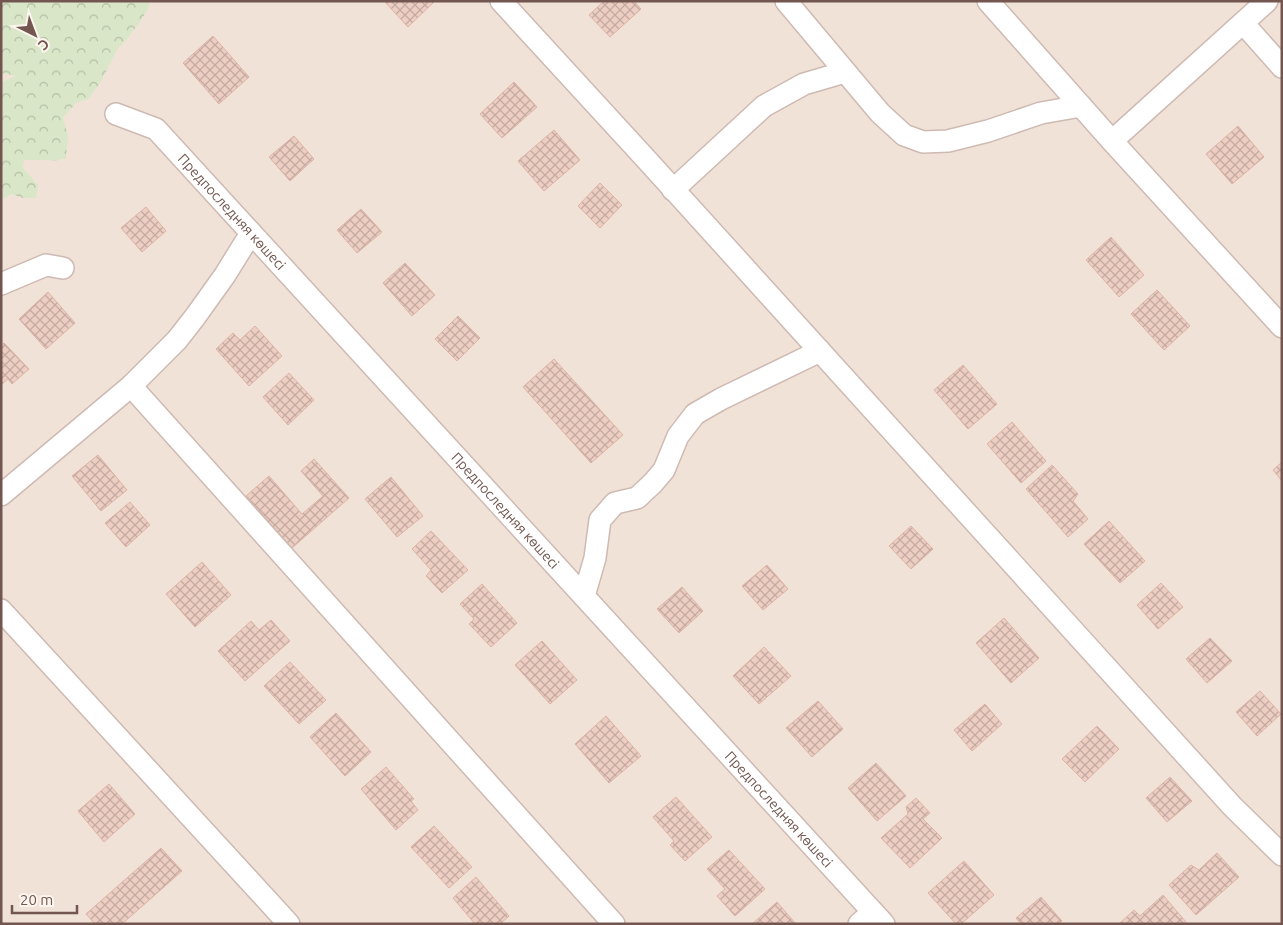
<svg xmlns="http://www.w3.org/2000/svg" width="1283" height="925" font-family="Ubuntu,sans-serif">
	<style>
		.residential { fill: #f1e2d8 }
		.forest { fill: url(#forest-crowns) }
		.building { fill: url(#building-cross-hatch); stroke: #deb3a5 }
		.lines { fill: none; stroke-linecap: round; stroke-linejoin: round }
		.minor-casing { stroke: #cebab2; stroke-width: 24 }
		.minor { stroke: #fff; stroke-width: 21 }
		.labels { text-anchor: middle; stroke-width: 4; stroke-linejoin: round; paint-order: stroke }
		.street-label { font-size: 14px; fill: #72564f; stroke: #fdf5ef }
	</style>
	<defs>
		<pattern id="forest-crowns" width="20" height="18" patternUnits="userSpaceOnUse" patternTransform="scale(1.25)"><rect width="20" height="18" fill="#d9e7c8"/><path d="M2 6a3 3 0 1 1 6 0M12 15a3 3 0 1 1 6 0" fill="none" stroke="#b4bea5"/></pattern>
		<pattern id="building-cross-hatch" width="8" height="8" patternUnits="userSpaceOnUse" patternTransform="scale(1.25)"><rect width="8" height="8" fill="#edcec3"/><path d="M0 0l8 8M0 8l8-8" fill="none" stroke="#c4aaa1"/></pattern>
	</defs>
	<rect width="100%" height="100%" fill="#faf1e9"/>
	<path class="residential" d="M1,1H1282V924H1Z"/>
	<path class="forest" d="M1,1H150L148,9L139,23L127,39L118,48L100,83L88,99L76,103L63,118L68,135L66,158L54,161L49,160H24L23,168L38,185L36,198H23L11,194L3,199L2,206H1V82L16,76L1,73Z"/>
	<path class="building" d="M384,1H435L408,27Z
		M604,1H634L641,9L610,37L589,15Z
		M213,36L249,77L219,104L183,63Z
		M514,82L537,107L502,138L480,114Z
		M1238,126L1264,157L1232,184L1206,154Z
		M554,130L580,160L544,191L518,161Z
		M294,136L314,159L290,181L269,157Z
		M600,183L622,205L600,228L578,206Z
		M146,207L166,231L142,252L121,228Z
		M361,209L382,232L357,253L337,230Z
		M1111,237L1144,275L1119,297L1086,260Z
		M405,263L435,295L412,316L383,283Z
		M1157,290L1190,326L1164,350L1131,314Z
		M48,292L75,323L46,349L19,319Z
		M458,316L480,338L457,361L435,339Z
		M255,326L282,356L249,386L216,349L233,333L240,340Z
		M4,343L29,369L12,384L8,379L1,385V345Z
		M554,359L623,435L591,463L523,387Z
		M963,365L997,404L968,429L934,390Z
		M289,373L314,400L288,425L263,397Z
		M1012,422L1046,461L1021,483L987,444Z
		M98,455L127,490L101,511L72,476Z
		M314,459L349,498L292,548L246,496L269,476L302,514L323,496L301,471Z
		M1282,462V481L1273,470Z
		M1052,465L1078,494L1073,501L1088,519L1068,537L1026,489Z
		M391,477L423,516L397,537L365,499Z
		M130,502L150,525L126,547L105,523Z
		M1109,521L1145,561L1120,583L1084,544Z
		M911,526L933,549L911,569L889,546Z
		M431,531L468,570L442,593L426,576L431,570L412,549Z
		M202,562L231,595L195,627L166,594Z
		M767,565L788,589L763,610L742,586Z
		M1161,583L1183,607L1158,629L1137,605Z
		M482,584L517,623L491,647L469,624L474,619L460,604Z
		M682,587L703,611L679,633L657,609Z
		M1004,618L1039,658L1011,683L976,643Z
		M271,620L290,641L245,681L218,651L251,621L259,630Z
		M1210,638L1232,661L1207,683L1186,659Z
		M542,641L577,680L550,704L515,665Z
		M764,647L791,676L759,704L733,676Z
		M290,662L326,700L299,724L264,686Z
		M1260,691L1281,714L1257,736L1236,712Z
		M818,701L843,729L812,757L786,728Z
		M985,704L1002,724L972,751L954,730Z
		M336,713L371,752L345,776L310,737Z
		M606,716L641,756L609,783L575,744Z
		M1097,726L1119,749L1085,782L1062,759Z
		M876,763L906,796L877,821L848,788Z
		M386,767L414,799L411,801L418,810L396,830L361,789Z
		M1170,777L1192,801L1167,822L1146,798Z
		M109,784L135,814L104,842L78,811Z
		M676,797L712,837L685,861L670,845L674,841L653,817Z
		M916,798L930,813L923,819L942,838L910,868L881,838L908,814L906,807Z
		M434,826L472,867L449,888L411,847Z
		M161,848L182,871L122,924H95L86,914Z
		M729,850L765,889L735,916L717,896L725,889L707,869Z
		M1217,853L1239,877L1196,915L1169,885L1191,865L1199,870Z
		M964,861L994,895L961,924H956L928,893Z
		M476,877L509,916L500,924H475L453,898Z
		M1163,895L1186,922L1184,924H1119L1134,910L1140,916Z
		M1041,897L1062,921L1059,924H1021L1016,918Z
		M777,902L796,924H752Z"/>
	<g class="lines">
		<defs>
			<g id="minor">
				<path d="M501,1L646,159L1232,806L1282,855"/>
				<path d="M786,1L880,113L904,135L923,142L948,141L988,131L1041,113L1081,106"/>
				<path d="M988,1L1112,141L1282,327"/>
				<path d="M1243,23L1282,67"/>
				<path id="s1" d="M116,114L156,129L884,924"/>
				<path d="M1112,141L1267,1"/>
				<path d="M673,190L764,106L804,84L845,72"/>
				<path d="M1,284L46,265L63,268"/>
				<path d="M131,386L614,924"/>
				<path d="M1,495L131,386L177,340L195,317L225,275L251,233"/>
				<path d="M584,596L595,558L600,520L615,503L637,498L653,483L664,470L678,436L695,414L721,399L820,351"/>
				<path d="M1,610L289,924"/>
				<path d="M859,924L873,912"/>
			</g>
		</defs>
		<use href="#minor" class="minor-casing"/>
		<use href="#minor" class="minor"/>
	</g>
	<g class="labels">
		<g class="street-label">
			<text dy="5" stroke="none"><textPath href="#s1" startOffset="155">Предпоследняя көшесі</textPath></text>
			<text dy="5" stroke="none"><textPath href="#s1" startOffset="560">Предпоследняя көшесі</textPath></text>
			<text dy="5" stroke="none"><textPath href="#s1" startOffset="965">Предпоследняя көшесі</textPath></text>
		</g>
	</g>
	<rect width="1283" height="925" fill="none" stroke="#72564f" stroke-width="5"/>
	<g transform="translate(35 35) rotate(138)" stroke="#fdf5ef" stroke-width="4" paint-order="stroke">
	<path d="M0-4L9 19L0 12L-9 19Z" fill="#72564f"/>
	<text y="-8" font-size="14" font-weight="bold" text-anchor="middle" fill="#72564f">С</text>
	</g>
	<path d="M12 905v8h65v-8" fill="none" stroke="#72564f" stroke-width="2.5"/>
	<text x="20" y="905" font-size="15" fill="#72564f" stroke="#fdf5ef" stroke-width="4" paint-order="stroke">20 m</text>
</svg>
